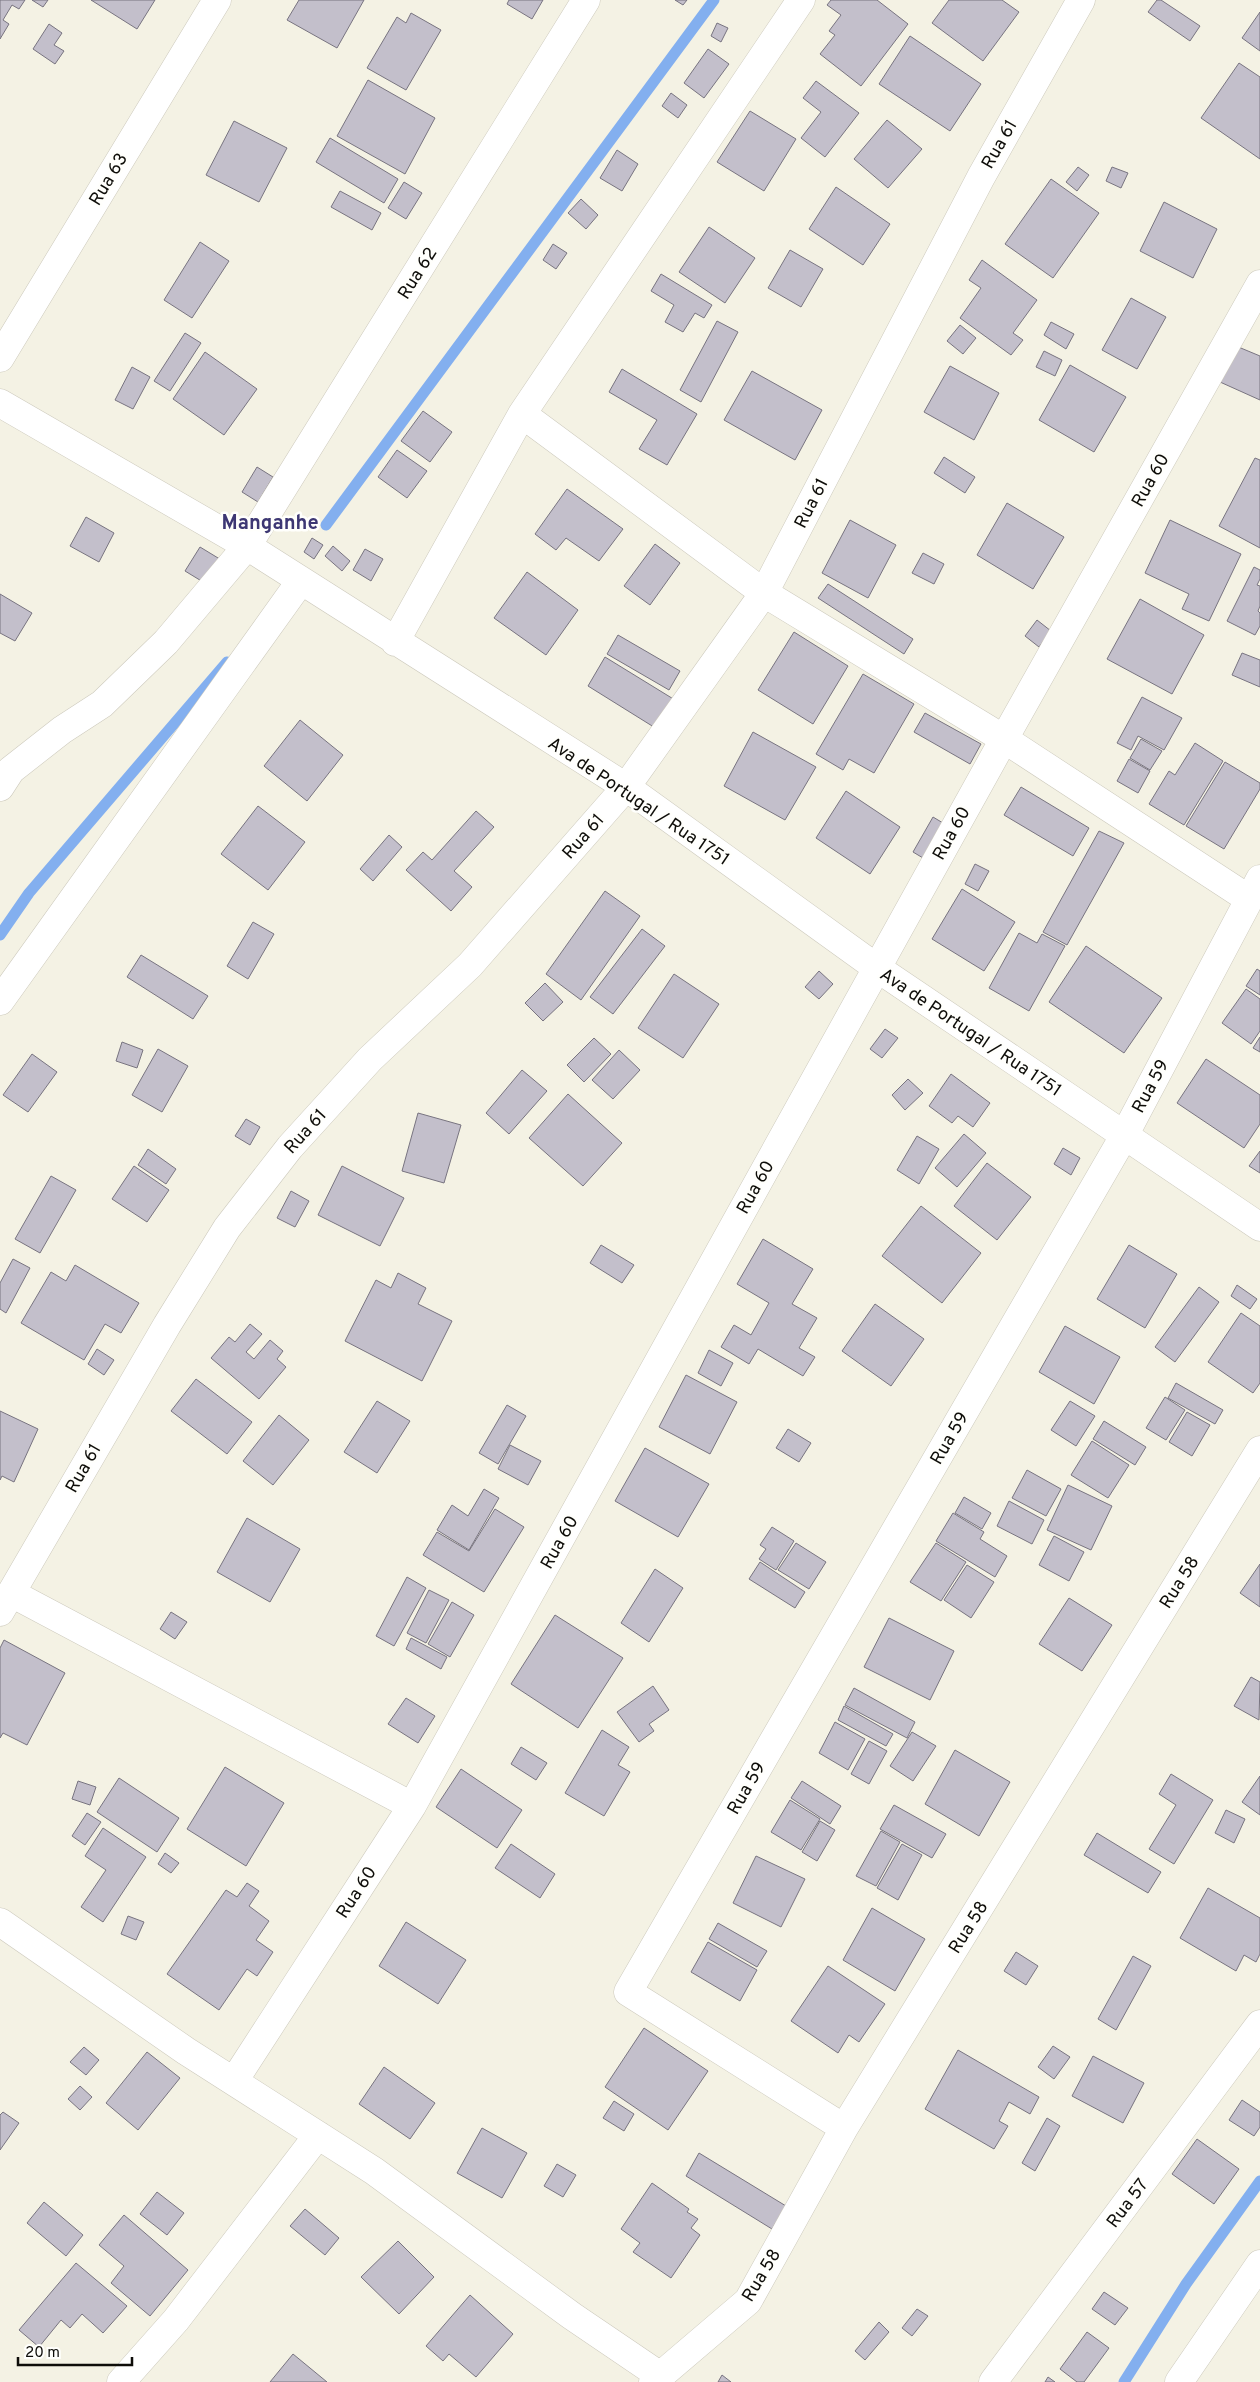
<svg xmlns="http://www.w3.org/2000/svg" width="1260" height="2382" font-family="Overpass,sans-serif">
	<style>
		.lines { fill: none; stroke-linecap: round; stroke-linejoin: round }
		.stream { stroke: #83afef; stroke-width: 11 }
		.building { fill: #c3bfcb; stroke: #787480 }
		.minor-casing { stroke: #cdcabd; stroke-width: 29 }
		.minor { stroke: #fff; stroke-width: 28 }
		.labels { text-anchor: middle; stroke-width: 5; stroke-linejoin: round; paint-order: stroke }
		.street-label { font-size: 18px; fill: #0e0d09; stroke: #fffffc }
		.quarter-label { font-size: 20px; font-weight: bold; fill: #3d3773; stroke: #fffffc }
	</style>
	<rect width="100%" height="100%" fill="#f4f2e4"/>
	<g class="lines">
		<path class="stream" d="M326,525L714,0
			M0,935L29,893L227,662
			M1124,2382L1186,2284L1260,2181"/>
	</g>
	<path class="building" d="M0,0H25L19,9L12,5L3,20L9,24L0,39Z
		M32,0H48L43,7Z
		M91,0H155L137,29Z
		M299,0H364L337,48L287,20Z
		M509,0H543L532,19L507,4Z
		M675,0H687L683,5Z
		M831,0H877L908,24L861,86L820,54L835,35L829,31L841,15L827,5Z
		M949,0H1002L1019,12L983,61L932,23Z
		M1157,0H1161L1200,26L1190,41L1148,12Z
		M1260,12V51L1242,38Z
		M411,13L441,30L406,90L367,68L397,17L406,23Z
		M717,23L728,28L721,42L711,36Z
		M49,24L62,33L54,45L64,51L55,64L33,49Z
		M910,36L981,84L950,131L879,84Z
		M708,49L729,64L704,98L684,83Z
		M1239,63L1260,77V159L1201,118Z
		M368,80L435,118L405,174L337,136Z
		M816,81L859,113L825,157L801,138L821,112L803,98Z
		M671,93L687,105L678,118L662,106Z
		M750,111L796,139L764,191L717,162Z
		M887,120L922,149L888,188L854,159Z
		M234,121L287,148L259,202L206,175Z
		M330,138L398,179L384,203L316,162Z
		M617,150L638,164L622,191L600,178Z
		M1078,167L1089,175L1077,191L1066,182Z
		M1112,167L1128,173L1121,188L1106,181Z
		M1051,179L1099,213L1053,278L1005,244Z
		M404,182L422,193L406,219L388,208Z
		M836,187L890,224L863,265L809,229Z
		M340,191L381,213L372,230L331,207Z
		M581,199L598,215L586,229L568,213Z
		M1164,202L1217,229L1193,278L1140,251Z
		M709,227L755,258L725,303L679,272Z
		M200,242L229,261L192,318L164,300Z
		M553,244L567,253L556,269L543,260Z
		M790,250L823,269L801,307L768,288Z
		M982,260L1037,300L1013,333L1023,340L1011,355L960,318L981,288L969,280Z
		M661,274L712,305L704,318L695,313L683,332L665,322L674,305L651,291Z
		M1131,298L1166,317L1137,369L1102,350Z
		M717,321L738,332L701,402L680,390Z
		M1051,322L1074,334L1066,349L1044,335Z
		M960,325L976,338L963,354L947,341Z
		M185,333L201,343L170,391L154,381Z
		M1236,346L1260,356V400L1220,382Z
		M1044,351L1062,360L1055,376L1036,367Z
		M205,352L257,389L224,435L173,399Z
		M1070,365L1126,397L1094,452L1039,420Z
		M950,366L999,393L974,440L924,412Z
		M132,367L150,377L133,409L115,400Z
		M622,369L697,414L667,465L639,449L657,420L609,392Z
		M752,371L822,410L795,460L724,420Z
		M423,411L452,432L430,462L401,441Z
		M397,450L427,471L407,498L378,477Z
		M944,457L975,477L965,493L934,473Z
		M1255,458L1260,460V548L1219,526Z
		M257,467L273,477L258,502L242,492Z
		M567,489L623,529L599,561L566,538L556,550L535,534Z
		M1007,503L1064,537L1033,589L977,555Z
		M86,517L114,533L99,562L70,546Z
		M850,520L896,545L868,598L822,573Z
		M1170,520L1241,554L1209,621L1182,609L1189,594L1145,573Z
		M312,538L323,545L314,559L304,552Z
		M655,544L680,563L650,605L624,586Z
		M333,546L350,561L342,571L325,556Z
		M200,547L223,561L208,585L185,571Z
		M365,549L383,559L371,581L353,570Z
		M923,553L944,564L934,584L912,573Z
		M1254,567L1260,570V579L1257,585L1260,586V606L1258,611L1260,613V626L1255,635L1227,621Z
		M527,572L578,610L546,655L494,618Z
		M828,584L913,639L904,654L818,598Z
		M0,594L32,613L15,641L0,633Z
		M1140,599L1204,635L1172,694L1107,659Z
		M1037,620L1051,631L1039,647L1025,636Z
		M794,632L848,666L813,724L758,690Z
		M618,635L680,671L669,690L607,654Z
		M1242,653L1260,660V687L1232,675Z
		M605,657L675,700L657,729L588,686Z
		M863,674L914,704L874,773L849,759L843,770L816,754Z
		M1142,697L1182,718L1164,750L1138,736L1131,750L1117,743Z
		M925,713L981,744L970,764L914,732Z
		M300,720L343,755L307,801L264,766Z
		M753,732L816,767L785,820L724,786Z
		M1141,739L1162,751L1150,770L1130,758Z
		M1195,743L1223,761L1184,825L1149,804L1169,771L1175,775Z
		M1129,759L1150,771L1138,793L1117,781Z
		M1225,762L1260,783V789L1224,849L1186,826Z
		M1021,787L1089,828L1073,856L1004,815Z
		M846,791L900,827L870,874L816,838Z
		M258,806L305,842L268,890L221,854Z
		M476,811L494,827L454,871L472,887L451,911L406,870L423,852L432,860Z
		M933,817L948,826L928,861L913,852Z
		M1099,831L1124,843L1067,945L1043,932Z
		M389,835L402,847L373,881L360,869Z
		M975,864L989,871L978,891L965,884Z
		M962,889L1015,922L984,971L932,939Z
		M605,891L640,916L581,1000L546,974Z
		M253,922L274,934L248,979L227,966Z
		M642,929L665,946L613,1014L590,997Z
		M1019,933L1037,943L1042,934L1065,946L1029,1011L989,988Z
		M1086,946L1162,998L1124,1053L1049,1002Z
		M141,955L208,996L193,1019L127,977Z
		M1257,969L1260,971V995L1246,986Z
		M819,971L833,984L819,999L805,987Z
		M674,974L719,1004L683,1058L638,1028Z
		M545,983L563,1002L543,1021L525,1003Z
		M1246,989L1260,999V1031L1251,1044L1222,1023Z
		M885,1029L898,1038L882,1058L870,1049Z
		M1260,1037V1052L1253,1048Z
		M594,1038L611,1054L584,1082L567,1065Z
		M122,1042L143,1050L137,1068L116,1061Z
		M158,1049L188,1066L162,1112L132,1095Z
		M619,1050L640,1070L613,1099L592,1080Z
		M32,1054L57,1072L28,1112L3,1095Z
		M1206,1059L1260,1095V1124L1244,1148L1177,1103Z
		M522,1070L547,1091L509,1134L486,1113Z
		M951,1074L990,1103L973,1127L958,1116L952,1123L929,1106Z
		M908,1079L923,1093L905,1110L892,1095Z
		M568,1094L622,1143L583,1186L529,1138Z
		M418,1113L461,1125L444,1183L402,1171Z
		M246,1119L260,1127L250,1145L235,1136Z
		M964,1134L986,1153L957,1187L935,1168Z
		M917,1136L939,1149L919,1184L897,1170Z
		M1063,1148L1080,1158L1071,1175L1054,1164Z
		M148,1149L176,1169L166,1184L138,1165Z
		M1260,1151V1173L1249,1166Z
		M987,1163L1031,1197L997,1240L954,1206Z
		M134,1166L169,1190L147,1222L112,1199Z
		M342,1166L404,1198L380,1246L318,1215Z
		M51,1176L76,1190L40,1253L15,1239Z
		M291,1191L309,1201L295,1227L277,1218Z
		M921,1206L981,1253L942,1303L882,1256Z
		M763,1239L813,1269L792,1304L817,1318L799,1348L815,1357L803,1376L758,1349L749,1364L721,1347L734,1325L751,1335L769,1303L737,1284Z
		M601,1245L634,1265L622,1283L590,1263Z
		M1129,1245L1177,1274L1145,1328L1097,1299Z
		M13,1259L30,1268L6,1313L0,1309V1283Z
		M75,1265L139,1303L121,1333L105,1324L84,1360L21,1323L51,1272L66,1281Z
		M398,1273L426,1288L418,1304L452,1321L422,1381L345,1341L376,1280L391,1288Z
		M1237,1285L1257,1299L1250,1309L1231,1296Z
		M1199,1287L1219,1302L1175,1362L1155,1347Z
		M875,1304L924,1339L891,1386L842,1351Z
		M1241,1313L1260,1326V1383L1253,1393L1208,1362Z
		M250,1324L262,1334L246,1352L254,1359L270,1340L283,1351L277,1359L286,1367L259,1399L211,1358L229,1337L235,1342Z
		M1065,1326L1120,1357L1094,1404L1039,1372Z
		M97,1349L114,1360L104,1375L88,1364Z
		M709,1350L733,1363L721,1386L698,1373Z
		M686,1375L737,1402L710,1454L659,1427Z
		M196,1379L252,1422L227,1454L171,1411Z
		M1176,1383L1223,1410L1215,1424L1168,1398Z
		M1165,1397L1185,1410L1166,1440L1146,1428Z
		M377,1401L410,1421L377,1473L344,1452Z
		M1070,1401L1095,1416L1076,1446L1051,1430Z
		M507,1405L526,1416L498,1464L479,1453Z
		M0,1411L38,1429L14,1482L2,1476L0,1480Z
		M1187,1412L1210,1425L1192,1456L1169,1442Z
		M279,1415L309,1440L273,1485L243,1461Z
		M1104,1421L1146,1447L1135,1465L1093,1439Z
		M788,1429L811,1443L799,1462L776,1448Z
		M1092,1441L1129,1465L1108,1498L1071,1475Z
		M510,1445L541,1461L528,1485L498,1469Z
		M645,1448L709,1484L678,1537L615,1501Z
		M1027,1470L1061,1489L1046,1516L1012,1498Z
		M1068,1485L1112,1506L1091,1550L1047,1530Z
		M484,1489L499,1498L469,1550L437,1530L452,1505L468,1516Z
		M964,1497L991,1513L982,1529L955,1513Z
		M1009,1501L1044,1520L1032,1544L997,1526Z
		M495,1509L524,1527L484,1592L423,1555L437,1532L469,1551Z
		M953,1513L984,1532L980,1539L1007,1556L995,1577L936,1541Z
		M247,1518L300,1549L270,1602L217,1572Z
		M772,1527L794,1541L776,1570L759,1559L766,1549L760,1545Z
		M1054,1536L1084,1552L1069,1581L1039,1565Z
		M796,1543L826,1562L809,1589L778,1570Z
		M936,1543L966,1562L941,1601L910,1582Z
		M760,1562L805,1592L795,1608L749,1579Z
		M1260,1564V1607L1240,1593Z
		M967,1565L994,1582L971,1618L944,1600Z
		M655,1569L683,1588L649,1642L621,1623Z
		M407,1577L426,1588L394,1646L376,1636Z
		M429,1590L449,1600L426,1643L407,1633Z
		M1069,1598L1112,1625L1082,1671L1039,1644Z
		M452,1602L474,1615L450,1657L428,1644Z
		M171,1612L187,1622L175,1639L160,1629Z
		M555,1615L623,1658L578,1728L511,1684Z
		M889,1618L954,1651L930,1700L864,1667Z
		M411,1638L447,1657L441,1669L406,1649Z
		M4,1640L65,1673L27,1745L3,1733L0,1738V1648Z
		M1251,1677L1260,1682L1259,1720L1234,1706Z
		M653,1686L669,1710L649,1724L654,1731L639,1742L617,1712Z
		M854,1688L915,1722L907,1738L845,1705Z
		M406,1698L435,1716L418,1743L388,1724Z
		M844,1706L893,1734L886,1746L838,1720Z
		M835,1722L865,1739L848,1770L819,1753Z
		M602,1730L629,1747L618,1765L630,1772L604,1816L565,1793Z
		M912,1732L936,1746L913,1781L890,1766Z
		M869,1741L887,1751L869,1784L851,1774Z
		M521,1747L547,1763L536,1780L511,1764Z
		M955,1750L1010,1782L979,1836L925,1804Z
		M225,1767L284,1803L246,1866L187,1829Z
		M461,1769L522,1810L497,1848L436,1807Z
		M1171,1774L1213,1800L1174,1864L1149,1849L1176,1805L1159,1794Z
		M1260,1776V1815L1242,1802Z
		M119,1778L179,1818L157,1852L97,1812Z
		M78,1781L96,1787L90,1805L72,1799Z
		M802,1781L841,1806L830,1824L791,1798Z
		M790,1800L820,1819L801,1850L771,1832Z
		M894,1805L946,1834L932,1858L880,1829Z
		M1226,1810L1245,1819L1234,1843L1215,1833Z
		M87,1813L101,1822L85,1845L72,1836Z
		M820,1821L835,1830L817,1861L802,1852Z
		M103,1828L146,1857L103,1922L81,1907L106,1870L85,1856Z
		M881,1831L900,1842L876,1886L856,1876Z
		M1097,1833L1161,1872L1148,1893L1084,1855Z
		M511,1844L555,1874L540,1898L495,1868Z
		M902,1844L922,1855L898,1900L877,1888Z
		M165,1853L179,1863L171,1873L158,1864Z
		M756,1856L805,1879L781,1927L733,1903Z
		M247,1883L259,1891L249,1906L269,1921L256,1940L273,1952L257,1976L247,1969L219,2010L167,1974L226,1890L237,1897Z
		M1208,1888L1260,1918V1954L1256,1962L1244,1955L1236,1971L1180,1938Z
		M872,1908L925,1939L895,1991L843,1960Z
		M128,1916L144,1922L136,1940L121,1934Z
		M406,1922L466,1960L438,2004L379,1966Z
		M718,1923L767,1951L757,1967L709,1939Z
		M708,1942L757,1970L740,2001L691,1972Z
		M1016,1952L1038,1966L1026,1985L1004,1971Z
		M1133,1956L1151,1966L1116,2030L1098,2019Z
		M828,1966L885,2004L859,2042L849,2035L838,2053L791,2021Z
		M644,2028L708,2071L668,2130L605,2087Z
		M1053,2046L1070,2057L1054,2079L1038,2067Z
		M84,2047L99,2060L86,2075L70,2062Z
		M958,2050L1039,2097L1030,2114L1009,2102L999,2121L1008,2126L994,2149L925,2109Z
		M147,2052L180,2078L138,2130L106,2103Z
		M1093,2056L1144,2083L1123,2123L1072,2096Z
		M384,2067L435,2103L410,2139L359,2104Z
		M80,2086L92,2097L80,2110L68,2099Z
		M1242,2100L1260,2112V2127L1254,2136L1229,2120Z
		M614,2101L634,2114L624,2131L603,2118Z
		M3,2112L19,2123L0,2150V2115Z
		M1047,2118L1060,2126L1035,2171L1022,2163Z
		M482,2128L527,2153L502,2198L457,2173Z
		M1197,2139L1239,2169L1214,2204L1172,2174Z
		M699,2153L786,2206L772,2229L686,2176Z
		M557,2164L576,2175L563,2197L544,2186Z
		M652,2183L689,2209L687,2212L698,2219L691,2228L700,2235L671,2278L633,2252L640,2243L621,2229Z
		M157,2192L184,2213L167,2235L140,2214Z
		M44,2202L83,2235L66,2256L27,2223Z
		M305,2209L339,2238L325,2255L290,2226Z
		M124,2215L188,2270L150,2316L111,2283L124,2266L99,2245Z
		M398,2241L434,2277L399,2314L361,2277Z
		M76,2263L127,2306L103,2333L82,2314L70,2328L61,2320L39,2347L19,2330Z
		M1104,2292L1128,2308L1115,2325L1092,2309Z
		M470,2295L513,2334L476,2377L449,2354L443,2361L426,2346Z
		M917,2309L928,2316L912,2336L902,2328Z
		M879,2322L889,2332L865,2360L855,2351Z
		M1087,2332L1109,2348L1084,2382H1077L1060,2369Z
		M293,2354L327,2382H270Z
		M722,2375L731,2382H718Z
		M1048,2377L1055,2382H1045Z"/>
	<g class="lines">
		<defs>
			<path id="minor" d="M0,358L217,0
				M0,403L247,546L626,787L877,968L1260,1227
				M522,414L764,593L1004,739L1249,899
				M395,642L522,414L801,0
				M0,787L11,770L62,730L102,704L166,642L247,546L586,0
				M0,1001L300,582
				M11,1593L412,1806
				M0,1612L167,1325L227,1228L290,1147L370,1059L470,965L626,787L764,593L981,177L1081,0
				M0,1922L186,2051L374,2171L572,2316L659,2375
				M234,2081L412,1806L1004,739L1260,284
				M844,2128L628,1992L1124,1136L1260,879
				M121,2382L176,2320L318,2135
				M653,2382L748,2301L844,2128L1260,1450
				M993,2382L1260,2024
				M1179,2382L1260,2264"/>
		</defs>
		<use href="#minor" class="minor-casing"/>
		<use href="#minor" class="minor"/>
	</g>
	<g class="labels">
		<g class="street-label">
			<text transform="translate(999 144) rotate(-60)" y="6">Rua 61</text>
			<text transform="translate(108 179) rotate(-59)" y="6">Rua 63</text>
			<text transform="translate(417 273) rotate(-58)" y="6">Rua 62</text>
			<text transform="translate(1150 480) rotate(-61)" y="6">Rua 60</text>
			<text transform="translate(811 503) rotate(-63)" y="6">Rua 61</text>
			<text transform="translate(639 801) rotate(34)" y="6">Ava de Portugal / Rua 1751</text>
			<text transform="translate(951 833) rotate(-61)" y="6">Rua 60</text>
			<text transform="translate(583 836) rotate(-49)" y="6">Rua 61</text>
			<text transform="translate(971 1032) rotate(34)" y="6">Ava de Portugal / Rua 1751</text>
			<text transform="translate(1150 1086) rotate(-62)" y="6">Rua 59</text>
			<text transform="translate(305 1131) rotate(-48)" y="6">Rua 61</text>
			<text transform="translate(755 1187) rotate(-61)" y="6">Rua 60</text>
			<text transform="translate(949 1438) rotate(-60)" y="6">Rua 59</text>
			<text transform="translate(83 1468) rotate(-60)" y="6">Rua 61</text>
			<text transform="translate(559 1542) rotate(-61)" y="6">Rua 60</text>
			<text transform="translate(1179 1582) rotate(-58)" y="6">Rua 58</text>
			<text transform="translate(746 1788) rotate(-60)" y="6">Rua 59</text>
			<text transform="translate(356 1892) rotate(-57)" y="6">Rua 60</text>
			<text transform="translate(968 1927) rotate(-58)" y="6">Rua 58</text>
			<text transform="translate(1127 2203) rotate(-53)" y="6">Rua 57</text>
			<text transform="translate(761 2275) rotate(-59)" y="6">Rua 58</text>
		</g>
		<g class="quarter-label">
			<text x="270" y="529">Manganhe</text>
		</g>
	</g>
	<path d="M18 2357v8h114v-8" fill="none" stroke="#0e0d09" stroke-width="2.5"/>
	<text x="25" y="2357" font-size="15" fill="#0e0d09" stroke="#fffffc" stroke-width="4" paint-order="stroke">20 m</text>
</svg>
